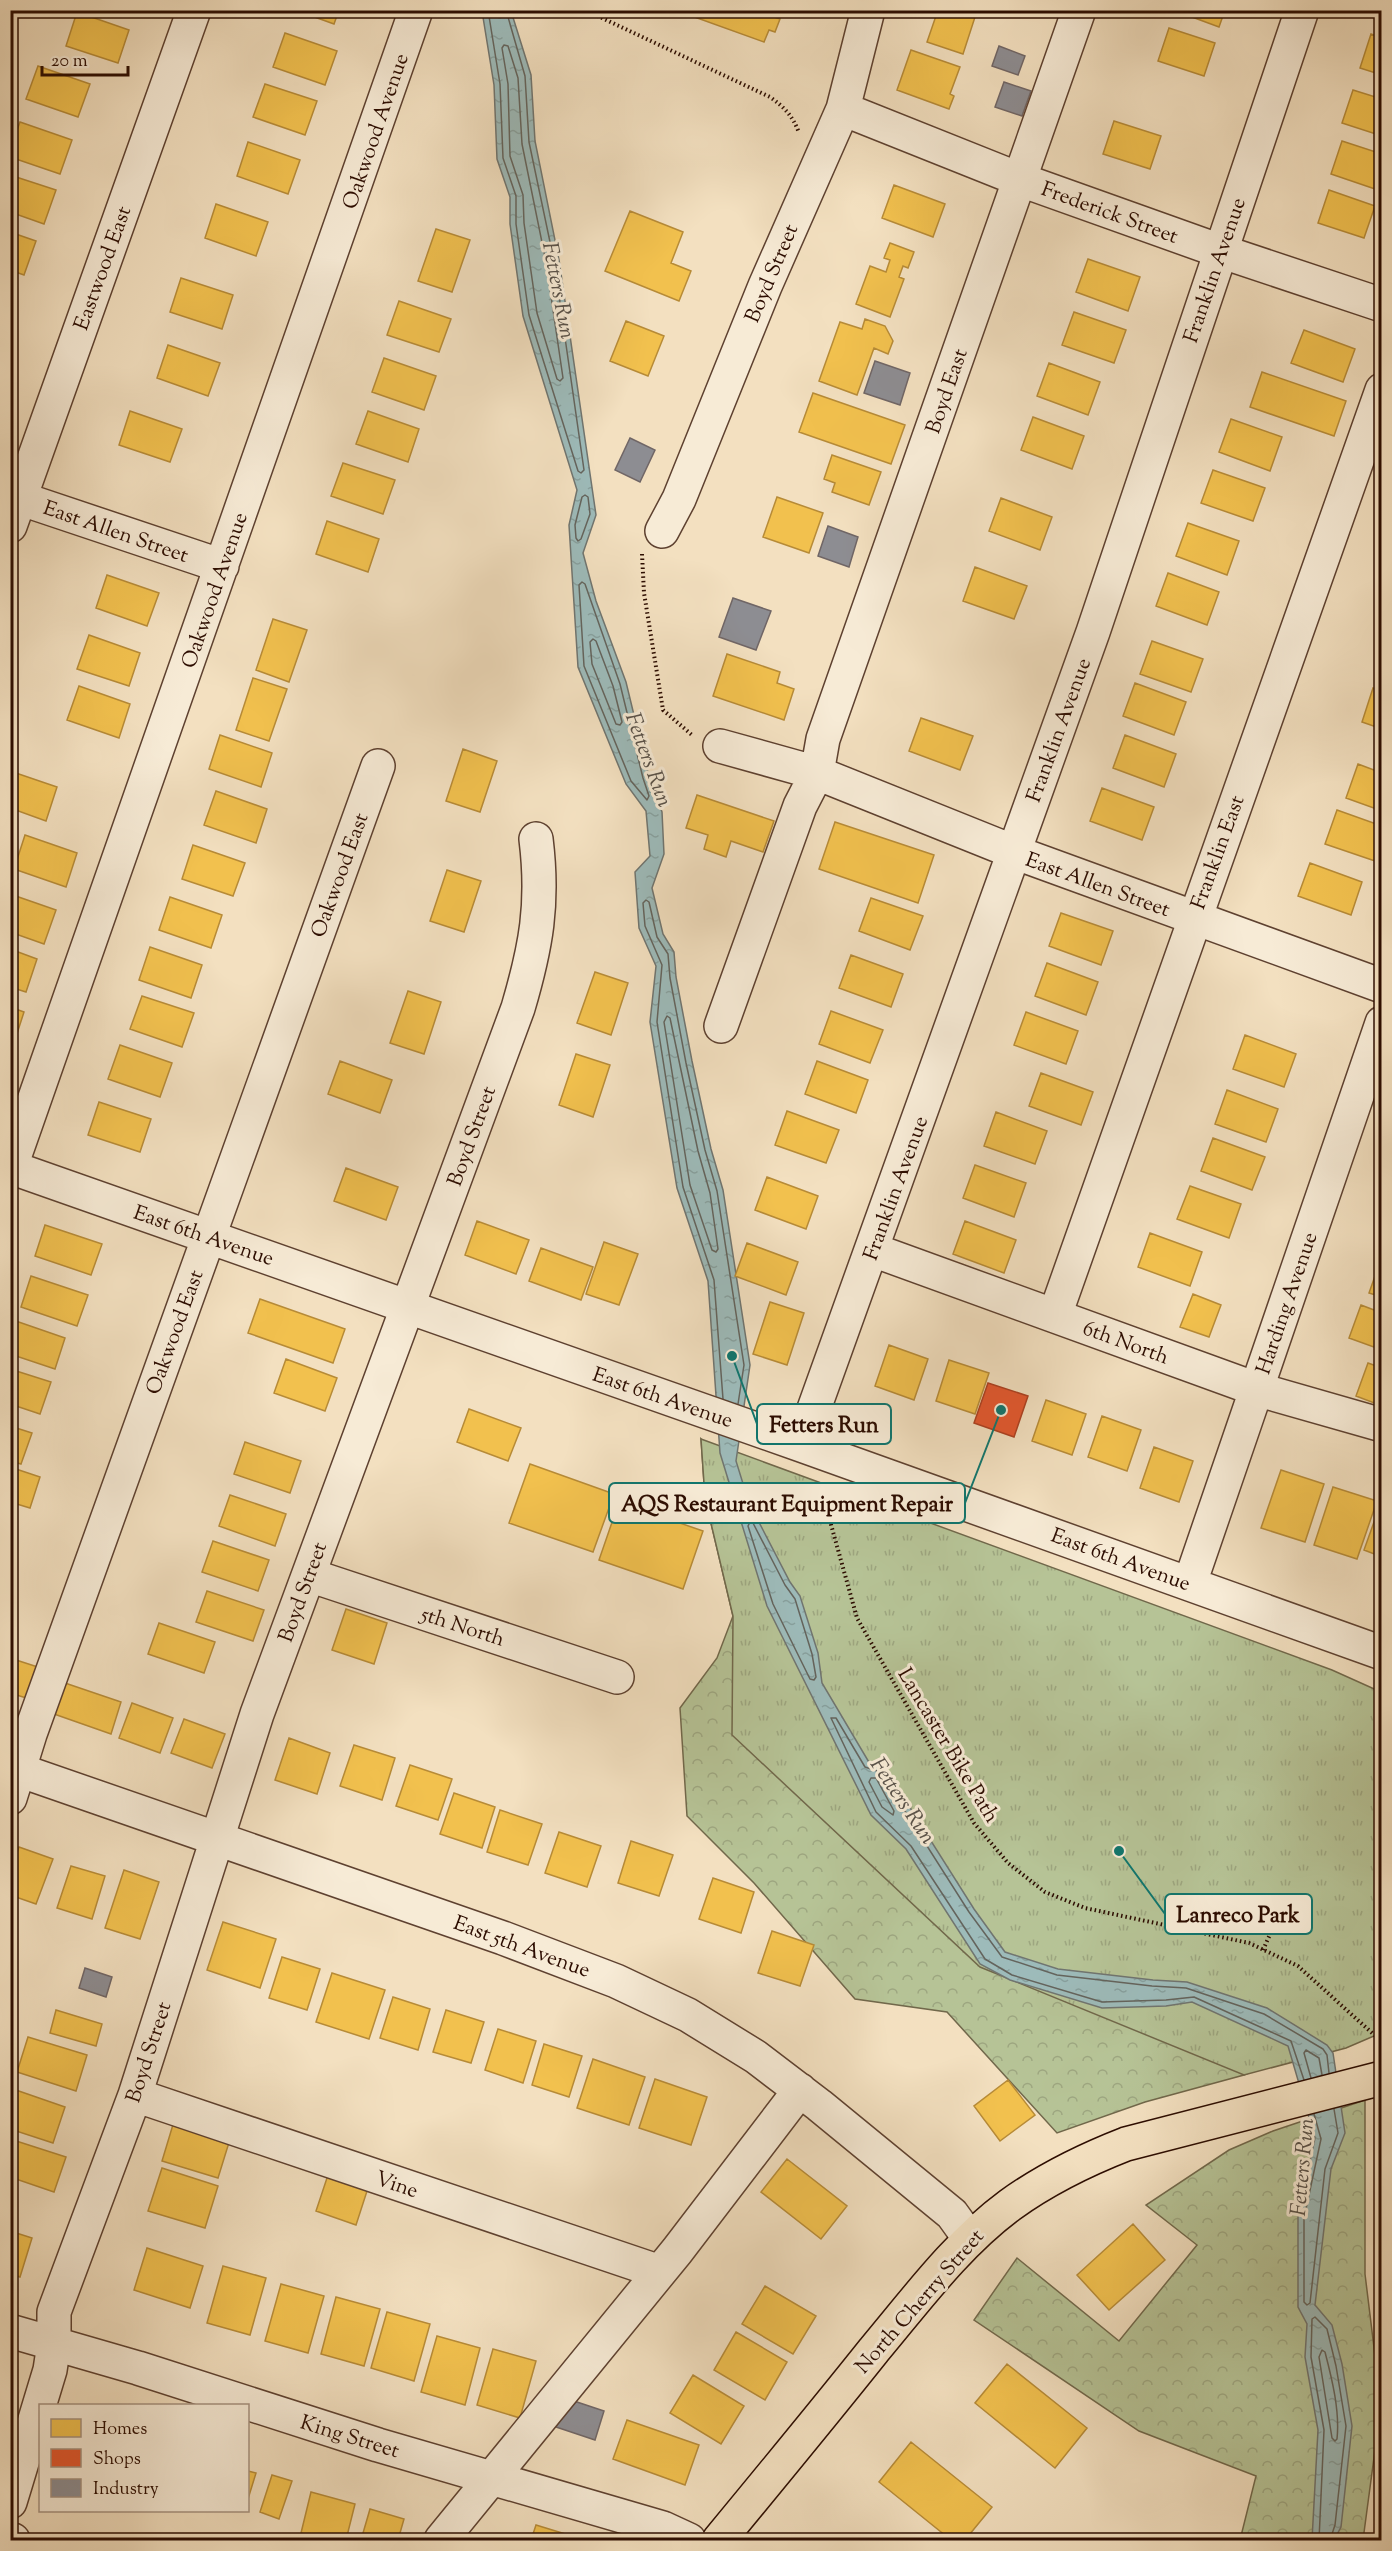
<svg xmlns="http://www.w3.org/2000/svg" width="1392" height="2551" font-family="'Sorts Mill Goudy',serif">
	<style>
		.forest { fill: url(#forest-crowns); stroke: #71684b; stroke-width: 1.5 }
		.park { fill: url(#park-tufts); stroke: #71684b; stroke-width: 1.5 }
		.water { fill: url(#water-ripples); stroke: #707570; stroke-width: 1.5 }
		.homes { fill: #f2c14e; stroke: #b78b37; stroke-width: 1.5 }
		.shops { fill: #e4572e; stroke: #ad4020; stroke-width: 1.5 }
		.industry { fill: #8d8d92; stroke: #706666; stroke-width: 1.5 }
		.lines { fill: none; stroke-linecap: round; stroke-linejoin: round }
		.shore { stroke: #64645d; stroke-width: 1.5 }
		.minor-casing { stroke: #5e4130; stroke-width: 36 }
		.major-casing { stroke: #2c0c00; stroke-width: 36 }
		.path { stroke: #2c0c00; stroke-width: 4; stroke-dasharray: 1.5 3; stroke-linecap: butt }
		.minor { stroke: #f7ebd6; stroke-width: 33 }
		.major { stroke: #f3e0c0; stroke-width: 33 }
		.labels { text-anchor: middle; stroke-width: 6; stroke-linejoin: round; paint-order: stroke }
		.street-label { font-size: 21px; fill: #2c0c00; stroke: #f7ebd6 }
		.water-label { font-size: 22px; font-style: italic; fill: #59524a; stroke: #f7ebd6 }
		.leader { fill: none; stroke: #0f766e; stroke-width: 2 }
		.callout-dot { fill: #0f766e; stroke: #f7ebd6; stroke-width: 2 }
		.callout { fill: #f7ebd6; stroke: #0f766e; stroke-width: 2 }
		.callout-label { font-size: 22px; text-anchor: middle; font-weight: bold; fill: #2c0c00 }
	</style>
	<defs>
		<pattern id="forest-crowns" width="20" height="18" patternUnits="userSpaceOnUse" patternTransform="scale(1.5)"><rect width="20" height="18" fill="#b6c396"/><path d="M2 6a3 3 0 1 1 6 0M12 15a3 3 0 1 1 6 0" fill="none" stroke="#9da680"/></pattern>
		<pattern id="park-tufts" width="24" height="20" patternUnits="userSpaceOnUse" patternTransform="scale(1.5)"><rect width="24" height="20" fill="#b6c396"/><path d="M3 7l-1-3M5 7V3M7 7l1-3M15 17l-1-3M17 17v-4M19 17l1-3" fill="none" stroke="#9da680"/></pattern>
		<pattern id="water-ripples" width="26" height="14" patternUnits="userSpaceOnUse" patternTransform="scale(1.5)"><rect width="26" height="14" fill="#9dbbba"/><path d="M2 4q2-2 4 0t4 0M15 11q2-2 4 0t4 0" fill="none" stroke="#87a09e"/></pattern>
	</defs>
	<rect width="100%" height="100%" fill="#f3e0c0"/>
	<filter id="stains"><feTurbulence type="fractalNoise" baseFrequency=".00333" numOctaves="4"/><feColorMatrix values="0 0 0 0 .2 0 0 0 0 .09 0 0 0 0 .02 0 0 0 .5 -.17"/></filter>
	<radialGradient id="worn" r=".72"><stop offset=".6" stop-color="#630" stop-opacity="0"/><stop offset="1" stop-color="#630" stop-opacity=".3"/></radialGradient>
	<path class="forest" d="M701,1439L1263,2067L1244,2075L1145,2102L1057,2133L947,2012L855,1999L754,1883L687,1816L680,1708L717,1658L733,1616L705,1498Z
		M1365,2100V2274L1381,2405L1363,2540H1240L1256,2476L1139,2431L974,2320L1017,2258L1119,2341L1197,2245L1146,2205L1229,2150L1273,2131Z"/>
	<path class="park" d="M701,1439L1332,1670L1381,1692V2033L1346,2048L1244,2075L980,1967L732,1735L733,1616L705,1498Z"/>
	<path class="water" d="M482,11H511L531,75L535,141L559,260L596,515L583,553L596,601L626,682L649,777L662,812L664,854L652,888L663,934L674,952L676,977L692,1061L711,1149L723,1190L750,1365L736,1461L749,1503L790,1582L800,1596L818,1653L822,1683L870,1764L883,1765L974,1909L1005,1952L1058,1969L1153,1980L1187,1982L1267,2008L1327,2045L1333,2053L1345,2133L1331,2169L1315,2305L1332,2325L1342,2364L1352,2426L1341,2527L1334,2540H1312L1318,2430L1305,2357L1307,2324L1298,2307V2217L1315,2138L1288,2046L1192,2002L1166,2006L1102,2008L1010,1980L980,1964L906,1849L871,1815L767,1606L720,1453L708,1281L677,1188L650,1022L656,966L639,928L635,872L650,856L646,811L626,784L578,667L569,525L577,490L523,316L510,224V197L497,159L494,85Z"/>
	<path class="homes" d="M295,10H339L334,24Z
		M675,10H776L774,17L780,19L775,32L769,30L764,42Z
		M938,10H965L976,14L963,54L927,42Z
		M1173,10H1225L1219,27Z
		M1379,10H1382V20L1376,18Z
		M77,12L129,30L118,63L66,46Z
		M1169,28L1215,43L1204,76L1158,61Z
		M285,33L337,51L325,85L273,67Z
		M1371,34L1382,38V75L1360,68Z
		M911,50L960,67L950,94L954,96L949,109L897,90Z
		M38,66L90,84L78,117L26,99Z
		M265,84L317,101L305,135L253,117Z
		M1353,90L1382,99V136L1342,123Z
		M1114,121L1161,136L1150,169L1103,154Z
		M20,122L72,140L60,174L10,157V149Z
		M1342,141L1382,154V179L1378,190L1331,174Z
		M248,142L300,160L288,194L237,176Z
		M10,175L56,190L44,224L10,212Z
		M894,185L945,204L933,237L882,218Z
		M1329,190L1375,206L1364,238L1318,223Z
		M216,204L268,222L256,256L205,238Z
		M630,211L683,232L671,263L691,271L679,301L605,271Z
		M436,229L470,240L452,292L418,281Z
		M10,232L36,241L24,275L10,270Z
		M890,243L914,252L908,268L903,266L899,277L904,279L890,317L856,304L870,266L886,272L890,260L884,258Z
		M1088,259L1140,277L1128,311L1076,292Z
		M181,278L233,295L222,329L170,312Z
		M10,284L16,286L10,303Z
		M399,301L451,319L439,352L387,335Z
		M1074,312L1126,330L1114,363L1062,345Z
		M865,319L885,326L893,341L888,354L874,348L857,395L819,381L840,322L862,329Z
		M626,321L664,336L648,376L610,361Z
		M1304,330L1355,349L1343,382L1291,363Z
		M168,345L220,363L208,396L157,378Z
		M384,358L436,376L424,410L372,392Z
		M1049,363L1100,382L1088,415L1037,396Z
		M1262,372L1346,401L1334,436L1250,407Z
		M813,393L905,425L891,464L799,432Z
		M130,411L182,429L170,462L119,445Z
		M368,411L419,429L408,462L356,444Z
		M1033,417L1084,436L1072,469L1021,450Z
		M1231,419L1282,437L1270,471L1219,452Z
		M832,455L881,472L869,505L832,492L835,483L824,479Z
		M343,463L395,480L383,514L331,496Z
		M1213,470L1265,488L1253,521L1201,503Z
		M777,497L823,513L809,553L763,537Z
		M1001,498L1052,517L1040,550L989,531Z
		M327,521L379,539L368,572L316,554Z
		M1188,523L1239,541L1227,575L1176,556Z
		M975,567L1027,586L1014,619L963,601Z
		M1168,573L1219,592L1207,625L1156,606Z
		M107,575L159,593L147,626L96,608Z
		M273,619L307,630L289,682L256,670Z
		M89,635L140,653L129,686L77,669Z
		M1152,641L1203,659L1191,692L1140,674Z
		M727,654L780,672L777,683L794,689L784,720L713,696Z
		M253,678L287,689L269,741L236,730Z
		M1135,683L1186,702L1174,735L1123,716Z
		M79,686L130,704L119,738L67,720Z
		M1373,688L1382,691V729L1362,722Z
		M921,718L973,736L960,770L909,751Z
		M220,735L272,753L261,787L209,769Z
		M1125,735L1176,754L1164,787L1113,768Z
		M463,749L497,761L480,812L446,801Z
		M1358,764L1382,773V811L1346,798Z
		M10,771L57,787L46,821L10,808Z
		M1102,788L1154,807L1142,840L1090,821Z
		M216,791L267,809L256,843L204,825Z
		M697,795L774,821L763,852L731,841L726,857L704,849L708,835L686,828Z
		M1337,810L1382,826V852L1378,862L1325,844Z
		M835,822L934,855L918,903L819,869Z
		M25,835L77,853L66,887L14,869Z
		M193,845L245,863L233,896L182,879Z
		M1310,863L1362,882L1351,915L1298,896Z
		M447,870L481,881L464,932L430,921Z
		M10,894L56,910L44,944L10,932Z
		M170,897L222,915L211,948L159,930Z
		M871,898L923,916L910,950L859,931Z
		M1061,913L1113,931L1101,965L1049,946Z
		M150,947L202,965L191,998L139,980Z
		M10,949L37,959L26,992L10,987Z
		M851,955L903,974L891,1007L839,988Z
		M1047,963L1098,982L1086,1015L1035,996Z
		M595,972L628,983L611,1035L577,1023Z
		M408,991L441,1002L424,1054L390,1043Z
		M142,996L194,1013L182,1047L130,1029Z
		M10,1007L24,1012L13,1046L10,1045Z
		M831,1011L883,1030L870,1063L819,1044Z
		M1026,1012L1078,1031L1066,1064L1014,1045Z
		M1245,1035L1296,1054L1284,1087L1233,1069Z
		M120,1045L172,1063L160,1097L108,1079Z
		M576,1054L610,1065L593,1117L559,1105Z
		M340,1061L392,1080L380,1113L328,1094Z
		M817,1061L868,1080L856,1113L805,1094Z
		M1041,1073L1093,1092L1081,1125L1029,1106Z
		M1227,1090L1278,1109L1266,1142L1215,1124Z
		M99,1102L151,1119L140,1152L88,1135Z
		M787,1111L839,1130L826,1163L775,1145Z
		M996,1112L1047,1131L1035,1164L984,1146Z
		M1213,1138L1265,1157L1252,1190L1201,1171Z
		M975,1165L1026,1183L1014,1217L963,1198Z
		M346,1168L398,1187L386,1220L334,1201Z
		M767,1177L818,1196L806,1229L755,1210Z
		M1190,1186L1241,1204L1229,1238L1177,1219Z
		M477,1221L529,1240L516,1274L465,1255Z
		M965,1221L1016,1240L1004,1273L953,1254Z
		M45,1225L102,1244L91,1275L35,1256Z
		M1150,1233L1202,1252L1190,1286L1138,1267Z
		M604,1242L638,1254L619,1305L586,1294Z
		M747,1243L798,1262L786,1295L735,1276Z
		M541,1248L593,1267L581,1300L529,1281Z
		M1381,1259L1382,1260V1297L1369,1293Z
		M31,1276L88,1295L77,1326L21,1307Z
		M1193,1294L1221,1305L1209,1337L1180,1327Z
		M260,1299L345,1329L333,1363L248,1333Z
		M770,1302L804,1313L787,1365L753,1354Z
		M1361,1305L1382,1313V1350L1349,1338Z
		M10,1319L65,1338L55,1369L10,1354Z
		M889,1345L928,1359L914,1400L875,1386Z
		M286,1359L337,1378L325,1411L274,1393Z
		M949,1360L989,1373L975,1414L936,1401Z
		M1368,1363L1382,1368V1406L1356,1396Z
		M10,1369L51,1382L40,1414L10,1404Z
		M1046,1400L1086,1414L1072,1455L1032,1441Z
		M469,1409L521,1428L508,1461L457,1442Z
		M1102,1416L1141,1430L1127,1471L1088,1457Z
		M10,1426L32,1433L21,1464L10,1461Z
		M245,1442L301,1461L290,1493L234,1474Z
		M1154,1447L1193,1461L1179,1502L1140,1488Z
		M530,1464L614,1494L593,1552L509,1523Z
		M10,1467L40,1477L30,1508L10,1502Z
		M1281,1470L1324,1484L1305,1542L1261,1528Z
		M1333,1487L1377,1501L1357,1559L1314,1545Z
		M230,1495L286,1514L275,1546L219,1526Z
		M619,1502L703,1531L683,1589L599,1560Z
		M1379,1508H1382V1557L1364,1550Z
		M213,1541L269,1560L258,1591L202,1572Z
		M207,1591L264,1610L253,1641L196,1622Z
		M346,1609L387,1623L374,1664L332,1650Z
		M159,1623L215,1642L204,1673L148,1654Z
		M10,1658L47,1670L36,1701L10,1693Z
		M65,1683L121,1702L111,1734L54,1714Z
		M132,1703L173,1718L160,1753L119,1738Z
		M184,1719L225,1734L212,1768L171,1753Z
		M289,1738L330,1753L317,1794L275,1780Z
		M354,1745L395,1758L382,1800L340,1786Z
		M410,1765L452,1779L438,1820L396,1806Z
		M454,1793L495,1807L482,1848L440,1834Z
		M500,1810L542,1824L528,1865L487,1852Z
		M559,1832L601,1846L587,1887L545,1873Z
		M631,1841L673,1855L659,1896L618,1883Z
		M19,1847L53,1859L36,1904L10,1895V1872Z
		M71,1866L105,1876L92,1919L57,1908Z
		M124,1870L159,1882L140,1939L105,1928Z
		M713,1878L754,1892L741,1933L699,1919Z
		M223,1922L276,1939L260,1988L207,1970Z
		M772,1931L814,1945L800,1986L758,1973Z
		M282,1957L320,1969L307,2010L269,1998Z
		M332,1973L385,1990L369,2039L316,2022Z
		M393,1997L430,2009L418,2050L380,2038Z
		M56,2010L102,2024L96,2046L50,2033Z
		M446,2010L484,2022L471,2063L433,2052Z
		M498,2029L536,2041L523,2083L485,2070Z
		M28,2037L87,2055L76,2091L17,2072Z
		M544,2044L582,2056L569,2097L532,2085Z
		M593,2059L645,2077L629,2125L577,2108Z
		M655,2079L707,2097L691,2145L639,2128Z
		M1008,2080L1035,2115L1000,2141L974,2106Z
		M13,2089L65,2107L53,2143L10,2129V2097Z
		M175,2118L231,2136L218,2178L162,2161Z
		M10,2139L66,2157L54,2192L10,2177Z
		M787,2159L847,2206L821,2239L761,2192Z
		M162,2168L218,2186L205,2228L148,2211Z
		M328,2175L368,2188L356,2225L316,2211Z
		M1133,2224L1165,2260L1109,2310L1077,2275Z
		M10,2231L32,2238L20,2277L10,2274Z
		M147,2248L203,2266L190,2308L134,2290Z
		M223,2266L266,2278L250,2335L207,2323Z
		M281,2284L324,2296L308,2353L265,2341Z
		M765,2286L816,2316L793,2354L742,2324Z
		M336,2297L380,2309L364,2366L321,2354Z
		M387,2312L430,2324L414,2381L371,2368Z
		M736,2332L787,2362L765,2400L714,2370Z
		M437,2336L480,2348L465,2405L421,2392Z
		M493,2349L536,2361L520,2418L477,2405Z
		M1007,2364L1087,2428L1055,2468L975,2403Z
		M693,2375L744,2406L721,2444L670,2413Z
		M10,2389L17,2391L10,2414Z
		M627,2420L699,2445L685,2485L613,2459Z
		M911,2442L992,2507L965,2540H951L879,2482Z
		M248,2471L256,2473L248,2499Z
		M272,2475L292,2481L279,2519L260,2512Z
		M311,2492L355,2504L346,2540H329L301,2533Z
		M370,2509L404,2519L398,2540H361Z
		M536,2525L585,2540H531Z"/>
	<path class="shops" d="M988,1383L1028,1396L1014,1437L974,1423Z"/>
	<path class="industry" d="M999,46L1025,56L1018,75L992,66Z
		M1004,82L1031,91L1022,116L995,107Z
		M875,361L910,373L900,405L864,393Z
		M630,438L655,450L640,482L615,470Z
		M828,526L858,537L849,567L818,556Z
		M733,598L771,611L756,650L719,637Z
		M85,1968L112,1977L106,1997L79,1988Z
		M565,2398L604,2411L595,2440L556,2427Z"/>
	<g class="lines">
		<path class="shore" d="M488,10L500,84L503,158L516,196V224L529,315L578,471L581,473L584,470L554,261L529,142L525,76L506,10
			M504,45L508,46L518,78L522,144L546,262L563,378L560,381L557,379L537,313L524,223L523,195L510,156L508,84L502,48Z
			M585,495L588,497L590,514L581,539L578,541L576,538L575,525L582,497Z
			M582,582L585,584L620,684L643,778L649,796L647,800L631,781L584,666L579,585Z
			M593,639L596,641L613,686L622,722L620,725L616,724L592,664L590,642Z
			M667,1016L670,1018L698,1151L710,1193L718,1249L716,1252L712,1250L690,1185L664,1022Z
			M723,1399L714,1280L683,1187L657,1022L662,965L645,926L643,903L646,900L649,902L657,937L668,954L670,978L686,1063L705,1150L717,1191L744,1365L738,1404
			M750,1522L753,1523L785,1585L795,1599L812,1654L816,1677L814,1680L810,1679L773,1604L748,1526Z
			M871,1778H876L894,1811L893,1815L882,1807L869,1782Z
			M1311,2078L1304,2053L1306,2050L1319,2058L1322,2075
			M1304,2080L1291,2041L1194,1997L1166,2000L1102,2002L1012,1975L985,1959L911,1846L876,1812L831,1718H836L865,1767L880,1772L969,1912L1002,1957L1057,1975L1152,1986L1186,1988L1264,2014L1323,2049L1327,2055L1329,2073
			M1314,2114L1321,2139L1304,2218V2302L1307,2305L1310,2303L1325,2169L1338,2133L1334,2109
			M1322,2350L1325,2352C1332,2379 1340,2411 1337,2439L1335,2441L1332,2438L1319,2357Z
			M1319,2540L1324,2430L1311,2357L1312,2319L1315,2317L1327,2329L1336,2366L1346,2426L1335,2525L1330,2540"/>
		<defs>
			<path id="minor" d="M843,109L1021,180L1220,251L1382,305
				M10,495L222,566
				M10,526L194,10
				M662,531L679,499L765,286L843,109L868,10
				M720,746L817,773L1014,852L1382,986
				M721,1026L800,806L817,773L823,739L1079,10
				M10,1167L801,1445L1382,1653
				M10,1169L416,10
				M873,1250L1256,1389L1382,1425
				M1055,1315L1382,390
				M801,1445L1093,632L1302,10
				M309,1575L617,1677
				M1190,1583L1382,1023
				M10,1767L503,1938L616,1981L688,2015L756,2057L819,2105L952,2214L970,2239
				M10,1798L30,1734L378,766
				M135,2095L660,2272
				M10,2331L138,2368L378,2445L663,2528L689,2540
				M10,2502L50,2370L54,2344V2312L135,2095L257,1714L518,1008C536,947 544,904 536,839
				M10,2540H13
				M441,2540L677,2251L800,2090"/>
			<path id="major" d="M719,2540C771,2477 823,2414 874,2350C916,2300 957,2244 1010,2205C1046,2179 1085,2160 1126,2144L1382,2078"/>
		</defs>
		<use href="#minor" class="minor-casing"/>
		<use href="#major" class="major-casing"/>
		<path class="path" d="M585,10L770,97C784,107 793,116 799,133
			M642,554L644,593L663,710L692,735
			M820,1485L857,1618L974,1823L1008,1863L1045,1892L1085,1908L1249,1943L1298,1966L1382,2042
			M1263,1950L1272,1930"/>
		<use href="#minor" class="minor"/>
		<use href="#major" class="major"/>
	</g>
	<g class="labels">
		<g class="street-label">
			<text transform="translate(375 131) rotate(-71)" y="7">Oakwood Avenue</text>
			<text transform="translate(1110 212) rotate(20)" y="7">Frederick Street</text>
			<text transform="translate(102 268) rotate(-70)" y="7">Eastwood East</text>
			<text transform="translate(1214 270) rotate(-71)" y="7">Franklin Avenue</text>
			<text transform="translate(771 273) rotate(-67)" y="7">Boyd Street</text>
			<text transform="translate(946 391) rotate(-71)" y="7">Boyd East</text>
			<text transform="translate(116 531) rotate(19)" y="7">East Allen Street</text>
			<text transform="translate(214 590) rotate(-71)" y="7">Oakwood Avenue</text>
			<text transform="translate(1058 730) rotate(-70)" y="7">Franklin Avenue</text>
			<text transform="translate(1217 852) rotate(-70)" y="7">Franklin East</text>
			<text transform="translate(339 875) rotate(-70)" y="7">Oakwood East</text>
			<text transform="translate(1098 884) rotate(20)" y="7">East Allen Street</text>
			<text transform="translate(471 1136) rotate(-70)" y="7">Boyd Street</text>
			<text transform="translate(895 1188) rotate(-70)" y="7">Franklin Avenue</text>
			<text transform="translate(204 1235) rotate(19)" y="7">East 6th Avenue</text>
			<text transform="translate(1286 1303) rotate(-71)" y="7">Harding Avenue</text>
			<text transform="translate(174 1332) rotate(-70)" y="7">Oakwood East</text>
			<text transform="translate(1126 1342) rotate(20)" y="7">6th North</text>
			<text transform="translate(663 1397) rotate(19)" y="7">East 6th Avenue</text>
			<text transform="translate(1121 1559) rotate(20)" y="7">East 6th Avenue</text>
			<text transform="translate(302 1592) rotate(-70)" y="7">Boyd Street</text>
			<text transform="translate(463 1626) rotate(18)" y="7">5th North</text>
			<text transform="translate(949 1745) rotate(59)" y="7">Lancaster Bike Path</text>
			<text transform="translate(522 1946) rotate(20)" y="7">East 5th Avenue</text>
			<text transform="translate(148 2052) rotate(-72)" y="7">Boyd Street</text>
			<text transform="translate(397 2184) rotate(19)" y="7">Vine</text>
			<text transform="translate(919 2301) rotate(-49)" y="7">North Cherry Street</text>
			<text transform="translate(350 2436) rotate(17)" y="7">King Street</text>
		</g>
		<g class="water-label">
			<text transform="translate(560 290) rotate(79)" y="8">Fetters Run</text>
			<text transform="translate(650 759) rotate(70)" y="8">Fetters Run</text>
			<text transform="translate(904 1800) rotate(56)" y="8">Fetters Run</text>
			<text transform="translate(1301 2167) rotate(-85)" y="8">Fetters Run</text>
		</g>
	</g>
	<path class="leader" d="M732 1356L757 1424M1001 1410L965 1503M1119 1851L1165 1914"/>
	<g class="callout-dot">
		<circle cx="732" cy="1356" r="6"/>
		<circle cx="1001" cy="1410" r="6"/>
		<circle cx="1119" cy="1851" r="6"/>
	</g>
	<g class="callout">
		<rect x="757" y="1404" width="134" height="40" rx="6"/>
		<rect x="609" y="1483" width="356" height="40" rx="6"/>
		<rect x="1165" y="1894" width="147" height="40" rx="6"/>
	</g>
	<g class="callout-label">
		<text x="824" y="1432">Fetters Run</text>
		<text x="787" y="1511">AQS Restaurant Equipment Repair</text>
		<text x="1238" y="1922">Lanreco Park</text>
	</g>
	<rect width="1392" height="2551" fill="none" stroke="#f3e0c0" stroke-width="36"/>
	<rect x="12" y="12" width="1368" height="2527" fill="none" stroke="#2c0c00" stroke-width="3"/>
	<rect x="18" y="18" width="1356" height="2515" fill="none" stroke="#2c0c00" stroke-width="1.5"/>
	<rect x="39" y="2404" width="210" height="108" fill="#f7ebd6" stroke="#a69280" stroke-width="1.5"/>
	<rect x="51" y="2419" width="30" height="18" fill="#f2c14e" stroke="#a69280" stroke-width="1.5"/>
	<text x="93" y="2434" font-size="18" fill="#2c0c00">Homes</text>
	<rect x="51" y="2449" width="30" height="18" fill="#e4572e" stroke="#a69280" stroke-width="1.5"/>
	<text x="93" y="2464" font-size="18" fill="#2c0c00">Shops</text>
	<rect x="51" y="2479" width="30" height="18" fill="#8d8d92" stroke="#a69280" stroke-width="1.5"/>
	<text x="93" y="2494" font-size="18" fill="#2c0c00">Industry</text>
	<path d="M42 66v9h86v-9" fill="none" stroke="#2c0c00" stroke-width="3"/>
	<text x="51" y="66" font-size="18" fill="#2c0c00" stroke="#f7ebd6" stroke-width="4.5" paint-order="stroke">20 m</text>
	<rect width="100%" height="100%" filter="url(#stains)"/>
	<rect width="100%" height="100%" fill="url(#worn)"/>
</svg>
